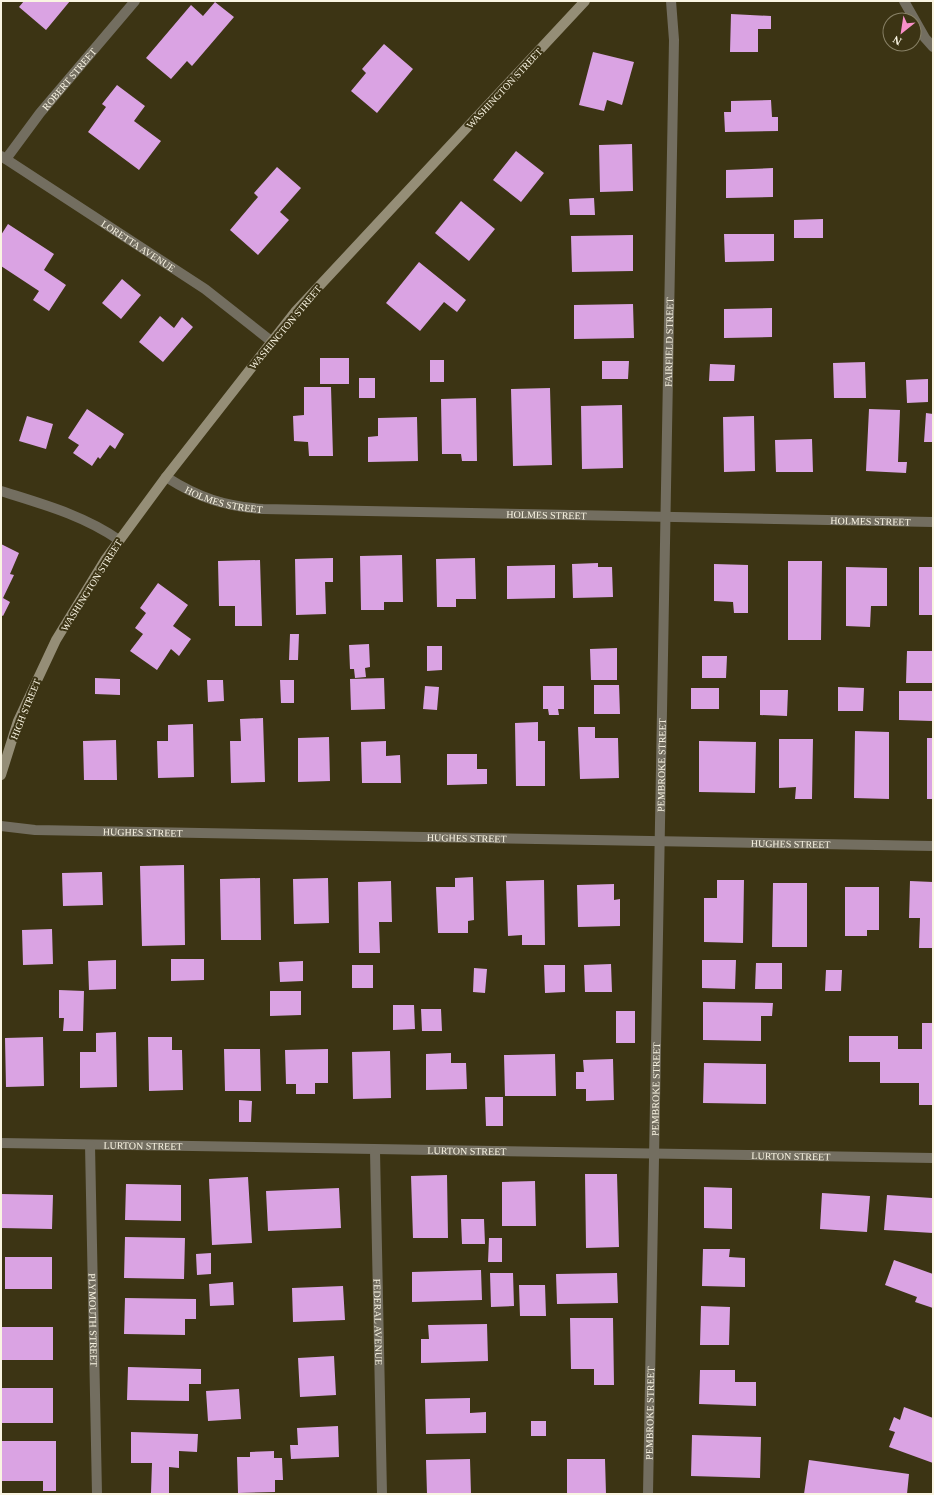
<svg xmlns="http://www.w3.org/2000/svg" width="934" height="1495" font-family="Georgia,serif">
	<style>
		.building { fill: #daa3e3 }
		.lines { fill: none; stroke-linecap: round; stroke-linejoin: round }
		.lane { stroke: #736e60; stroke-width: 10 }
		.street { stroke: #736e60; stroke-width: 10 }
		.secondary { stroke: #958e77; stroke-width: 10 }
		.labels { text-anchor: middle; stroke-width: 4; stroke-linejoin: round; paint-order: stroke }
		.street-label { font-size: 10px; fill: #f9f4e2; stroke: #3c3414 }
	</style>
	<rect width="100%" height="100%" fill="#3c3414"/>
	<path class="building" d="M24,1H70L46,30L19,7Z
		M215,2L234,17L192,66L187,61L171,79L146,58L191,5L203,16Z
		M731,14L771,16V29H758V52H730Z
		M384,44L413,69L377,113L351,91L366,73L362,69Z
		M593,52L634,62L622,105L607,100L604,111L579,105Z
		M117,85L145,106L134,121L161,141L139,170L88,132L106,107L102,104Z
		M771,100L772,117H778V131L725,132L724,112H731V101Z
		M632,144L633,191L600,192L599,145Z
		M516,151L544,173L521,202L493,180Z
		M277,167L301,188L280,212L289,220L258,255L230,230L258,197L254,193Z
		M773,168V197L726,198V170Z
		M594,198L595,215H570L569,199Z
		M461,201L495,229L469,261L435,233Z
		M823,219V238H794V220Z
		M8,224L54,254L44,270L66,285L49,311L33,300L39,291L1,266V235Z
		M724,234H774V261L725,262Z
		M633,235V271L572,272L571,236Z
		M419,262L466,300L457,312L444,302L420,331L386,303Z
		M122,279L141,295L121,319L102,303Z
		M633,304L634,338L574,339V305Z
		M772,308V337L724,338V309Z
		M160,316L174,328L182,317L193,327L163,362L139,342Z
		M320,358H349V384H320Z
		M430,360H444V382H430Z
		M602,361H629L628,379H602Z
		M865,362L866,398H834L833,363Z
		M710,364L735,365L734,381H709Z
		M359,378H375V398H359Z
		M928,379V402L907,403L906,380Z
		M304,387H331L333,456H309L308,442L294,441L293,416L304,415Z
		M550,388L552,465L513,466L511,389Z
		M476,398L477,461H462L461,454H442L441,399Z
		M622,405L623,468L582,469L581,406Z
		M87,409L124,434L115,449L110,445L100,459L98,457L92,466L73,453L79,445L68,438Z
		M869,409L900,410L898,462H907L906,473L866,471Z
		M926,413L933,414V442H924Z
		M27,416L53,424L46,449L19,441Z
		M754,416L755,471L724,472L723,417Z
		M417,417L418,461L368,462V437L378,436V418Z
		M812,439L813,472H776L775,440Z
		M1,544L19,553L10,574L14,575L3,598L10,602L3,616L1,615Z
		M402,555L403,602H384V610H361L360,556Z
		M333,558V582H325L326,614L296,615L295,559Z
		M475,558L476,599H456V607H437L436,559Z
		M260,560L262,626H235V606H219L218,561Z
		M788,561H822L821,640H788Z
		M598,563V567H612L613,597L573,598L572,564Z
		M714,564L748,565V613H734L733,602L714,601Z
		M555,565V598L507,599V566Z
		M846,567L887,568V606H871L870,627L846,626Z
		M919,567H933V615H919Z
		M158,583L188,605L173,626L191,639L179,656L171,649L157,670L130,651L143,634L135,628L146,613L140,608Z
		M290,634H299L298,660H289Z
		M369,644L370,667L365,668L366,677L355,678L354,669H350L349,645Z
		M427,646H442V670L427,671Z
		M617,648V680H591L590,649Z
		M907,651H933V683H906Z
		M702,656H727L726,678H702Z
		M95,678L120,679V695L95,694Z
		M384,678L385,709L351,710L350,679Z
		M207,680H223L224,701L208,702Z
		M280,680H294V703H281Z
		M594,685H619L620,714H594Z
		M425,686L439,687L437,710L423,709Z
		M543,686H564V709H558L559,715H549L548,709H543Z
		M838,687L864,688L863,711H838Z
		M691,688H719V709H691Z
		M760,690H788L787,716L760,715Z
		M899,691H932V721L899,720Z
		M263,718L265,782L231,783L230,741H241L240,719Z
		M538,722V741H545V786H516L515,723Z
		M193,724L194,777L158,778L157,741H168V725Z
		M578,727H595V738H618L619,778L580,779Z
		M855,731L889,732V799L854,798Z
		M329,737L330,781L298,782V738Z
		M927,738H933V799H927Z
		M779,739H813L812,799H795L796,787L779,788Z
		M116,740L117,780H84L83,741Z
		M386,741V756L400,755L401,783H362L361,742Z
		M699,741L756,742L755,793L699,792Z
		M447,754H477V769H487V784L447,785Z
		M184,865L185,945L142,946L140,866Z
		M102,872L103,905L63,906L62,873Z
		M473,877L474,920L468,921V933H438L436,887H455V878Z
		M260,878L261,940H221L220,879Z
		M328,878L329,923L294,924L293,879Z
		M544,880L545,945H522V935L508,936L506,881Z
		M717,880H744L743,943L704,942V898H717Z
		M391,881L392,922H379L380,953H359L358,882Z
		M910,881L933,882V948H919L920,918H909Z
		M773,883H807V947H772Z
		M614,884V900L620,899V926L578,927L577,885Z
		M845,887H879V930H867V936H845Z
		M52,929L53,964L23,965L22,930Z
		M171,959H204V980L171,981Z
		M116,960V989L89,990L88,961Z
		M702,960H736L735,989L702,988Z
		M303,961V981L280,982L279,962Z
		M756,963H782V989H755Z
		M611,964L612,992H585L584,965Z
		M352,965H373V988H352Z
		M544,965H565V992L545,993Z
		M474,968L487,969L485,993L473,992Z
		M826,970H842L841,991H825Z
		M59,990L84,991L83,1031H63L64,1018H59Z
		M270,991H301V1015L270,1016Z
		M703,1002L773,1003L772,1016H761V1041L703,1040Z
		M393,1005H414L415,1029L393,1030Z
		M421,1009H441L442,1031H422Z
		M616,1011H635V1043H616Z
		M922,1023H933V1105H919V1083H880V1062H849V1036H898V1049H922Z
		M116,1032L117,1087L80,1088V1052H96V1033Z
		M43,1037L44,1086L6,1087L5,1038Z
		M148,1037H172V1050H182L183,1090L149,1091Z
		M224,1049H260L261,1091H225Z
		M328,1049V1083H315V1094H296V1084H286L285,1050Z
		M390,1051L391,1098L353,1099L352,1052Z
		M451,1053V1063H466L467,1089L426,1090V1054Z
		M555,1054L556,1096H505L504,1055Z
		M613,1059L614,1100L586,1101V1089H576V1072H584L583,1060Z
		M704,1063L766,1064V1104L703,1103Z
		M485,1097H503V1126H486Z
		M239,1100L252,1101L251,1122H239Z
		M585,1174H617L619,1247L586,1248Z
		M447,1175L448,1238H413L411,1176Z
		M248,1177L252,1243L212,1245L209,1179Z
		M535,1181L536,1226H502V1182Z
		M126,1184L181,1185V1221L125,1220Z
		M704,1187L732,1188V1229L704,1228Z
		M339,1188L341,1228L268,1231L266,1191Z
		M822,1193L870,1196L867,1232L820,1229Z
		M1,1194L53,1195L52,1229L1,1228Z
		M887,1195L932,1198L933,1233L884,1230Z
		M461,1219H484L485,1244H462Z
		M125,1237L185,1238L184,1279L124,1278Z
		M489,1238H502V1262H488Z
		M703,1249H730L729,1257L745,1258V1287L702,1286Z
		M211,1253V1274L197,1275L196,1254Z
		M5,1257H52V1289H5Z
		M894,1260L933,1274V1308L915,1302L917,1297L885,1285Z
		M481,1270L482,1300L412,1302V1272Z
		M490,1273H513L514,1306L491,1307Z
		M617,1273L618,1303L557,1304L556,1274Z
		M233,1282L234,1305L210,1306L209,1284Z
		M519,1285H545L546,1316H520Z
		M343,1286L345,1320L293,1322L292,1288Z
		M125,1298L196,1299V1319H185V1335L124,1334Z
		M701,1306L730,1307L729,1345H700Z
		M570,1318H613L614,1385H594V1369H571Z
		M487,1324L488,1361L421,1363V1339H429L428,1325Z
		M1,1327H53V1360H1Z
		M334,1356L336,1395L300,1397L298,1358Z
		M128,1367L201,1369V1384H189V1401L127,1400Z
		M700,1370H735V1382H756V1406L699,1404Z
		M1,1388H53V1423H1Z
		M239,1389L241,1419L208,1421L206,1391Z
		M470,1398V1413L486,1412V1433L426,1434L425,1399Z
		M904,1407L933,1418V1463L889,1447L895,1432L889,1430L894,1417L900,1420Z
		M531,1421H546V1436H531Z
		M338,1426L339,1457L291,1459L290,1445H298L297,1428Z
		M131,1432L198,1434L197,1452L179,1451V1468L169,1467V1493H151L152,1463H131Z
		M692,1435L761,1437L760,1478L691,1476Z
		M1,1441H56V1491H43V1481H1Z
		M274,1451V1458H282L283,1480H275V1492L238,1493L237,1457H250V1452Z
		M470,1459L471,1494H427L426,1460Z
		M567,1459H605L606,1494H567Z
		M809,1460L909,1474L907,1494H804Z"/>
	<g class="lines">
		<path class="lane" d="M904,1L925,38L933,47"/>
		<g class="street">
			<path id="s1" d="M1,156L205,289L271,341"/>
			<path id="s2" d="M6,159L40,113L135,1"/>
			<path id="s3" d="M166,477C199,498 224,506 263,509L933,522"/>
			<path d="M1,491C42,504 83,515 119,540"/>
			<path id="s4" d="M1,826L35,830L933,846"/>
			<path id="s5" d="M1,1143L933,1158"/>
			<path id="s6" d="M90,1145L97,1494"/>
			<path id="s7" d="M375,1151L382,1494"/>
			<path id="s8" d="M648,1494L674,40L671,1"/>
		</g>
		<path class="secondary" d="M1,775L18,721L56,640L105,560L166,477L295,312L585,1"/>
	</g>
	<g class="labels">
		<g class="street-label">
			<text dy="4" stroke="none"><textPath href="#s2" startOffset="102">ROBERT STREET</textPath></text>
			<text transform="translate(504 88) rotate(-47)" y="4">WASHINGTON STREET</text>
			<text dy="4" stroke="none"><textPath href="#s1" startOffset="164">LORETTA AVENUE</textPath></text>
			<text transform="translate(285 327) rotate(-50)" y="4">WASHINGTON STREET</text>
			<text dy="4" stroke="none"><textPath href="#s8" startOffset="1152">FAIRFIELD STREET</textPath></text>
			<text dy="4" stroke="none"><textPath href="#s3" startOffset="63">HOLMES STREET</textPath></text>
			<text dy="4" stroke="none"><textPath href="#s3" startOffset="387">HOLMES STREET</textPath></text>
			<text dy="4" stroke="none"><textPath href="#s3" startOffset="711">HOLMES STREET</textPath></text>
			<text transform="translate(91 585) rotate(-58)" y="4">WASHINGTON STREET</text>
			<text transform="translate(25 709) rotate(-68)" y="4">HIGH STREET</text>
			<text dy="4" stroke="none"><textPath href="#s8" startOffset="729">PEMBROKE STREET</textPath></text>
			<text dy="4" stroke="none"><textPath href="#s4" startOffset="142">HUGHES STREET</textPath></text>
			<text dy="4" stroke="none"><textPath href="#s4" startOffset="466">HUGHES STREET</textPath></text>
			<text dy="4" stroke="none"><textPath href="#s4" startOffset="790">HUGHES STREET</textPath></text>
			<text dy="4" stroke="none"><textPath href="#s8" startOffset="405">PEMBROKE STREET</textPath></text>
			<text dy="4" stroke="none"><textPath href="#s5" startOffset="142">LURTON STREET</textPath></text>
			<text dy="4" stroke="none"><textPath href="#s5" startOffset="466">LURTON STREET</textPath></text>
			<text dy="4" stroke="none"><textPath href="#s5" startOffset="790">LURTON STREET</textPath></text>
			<text dy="4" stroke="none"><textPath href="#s6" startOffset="175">PLYMOUTH STREET</textPath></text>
			<text dy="4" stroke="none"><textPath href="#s7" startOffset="171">FEDERAL AVENUE</textPath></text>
			<text dy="4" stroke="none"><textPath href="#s8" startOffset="81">PEMBROKE STREET</textPath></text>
		</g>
	</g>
	<rect width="934" height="1495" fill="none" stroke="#f9f4e2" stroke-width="4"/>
	<g transform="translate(902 32) rotate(210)"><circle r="19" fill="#3c3414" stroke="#888166"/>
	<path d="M0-3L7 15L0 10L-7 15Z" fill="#f98fc9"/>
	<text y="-6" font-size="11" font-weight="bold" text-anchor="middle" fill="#f9f4e2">N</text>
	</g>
</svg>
